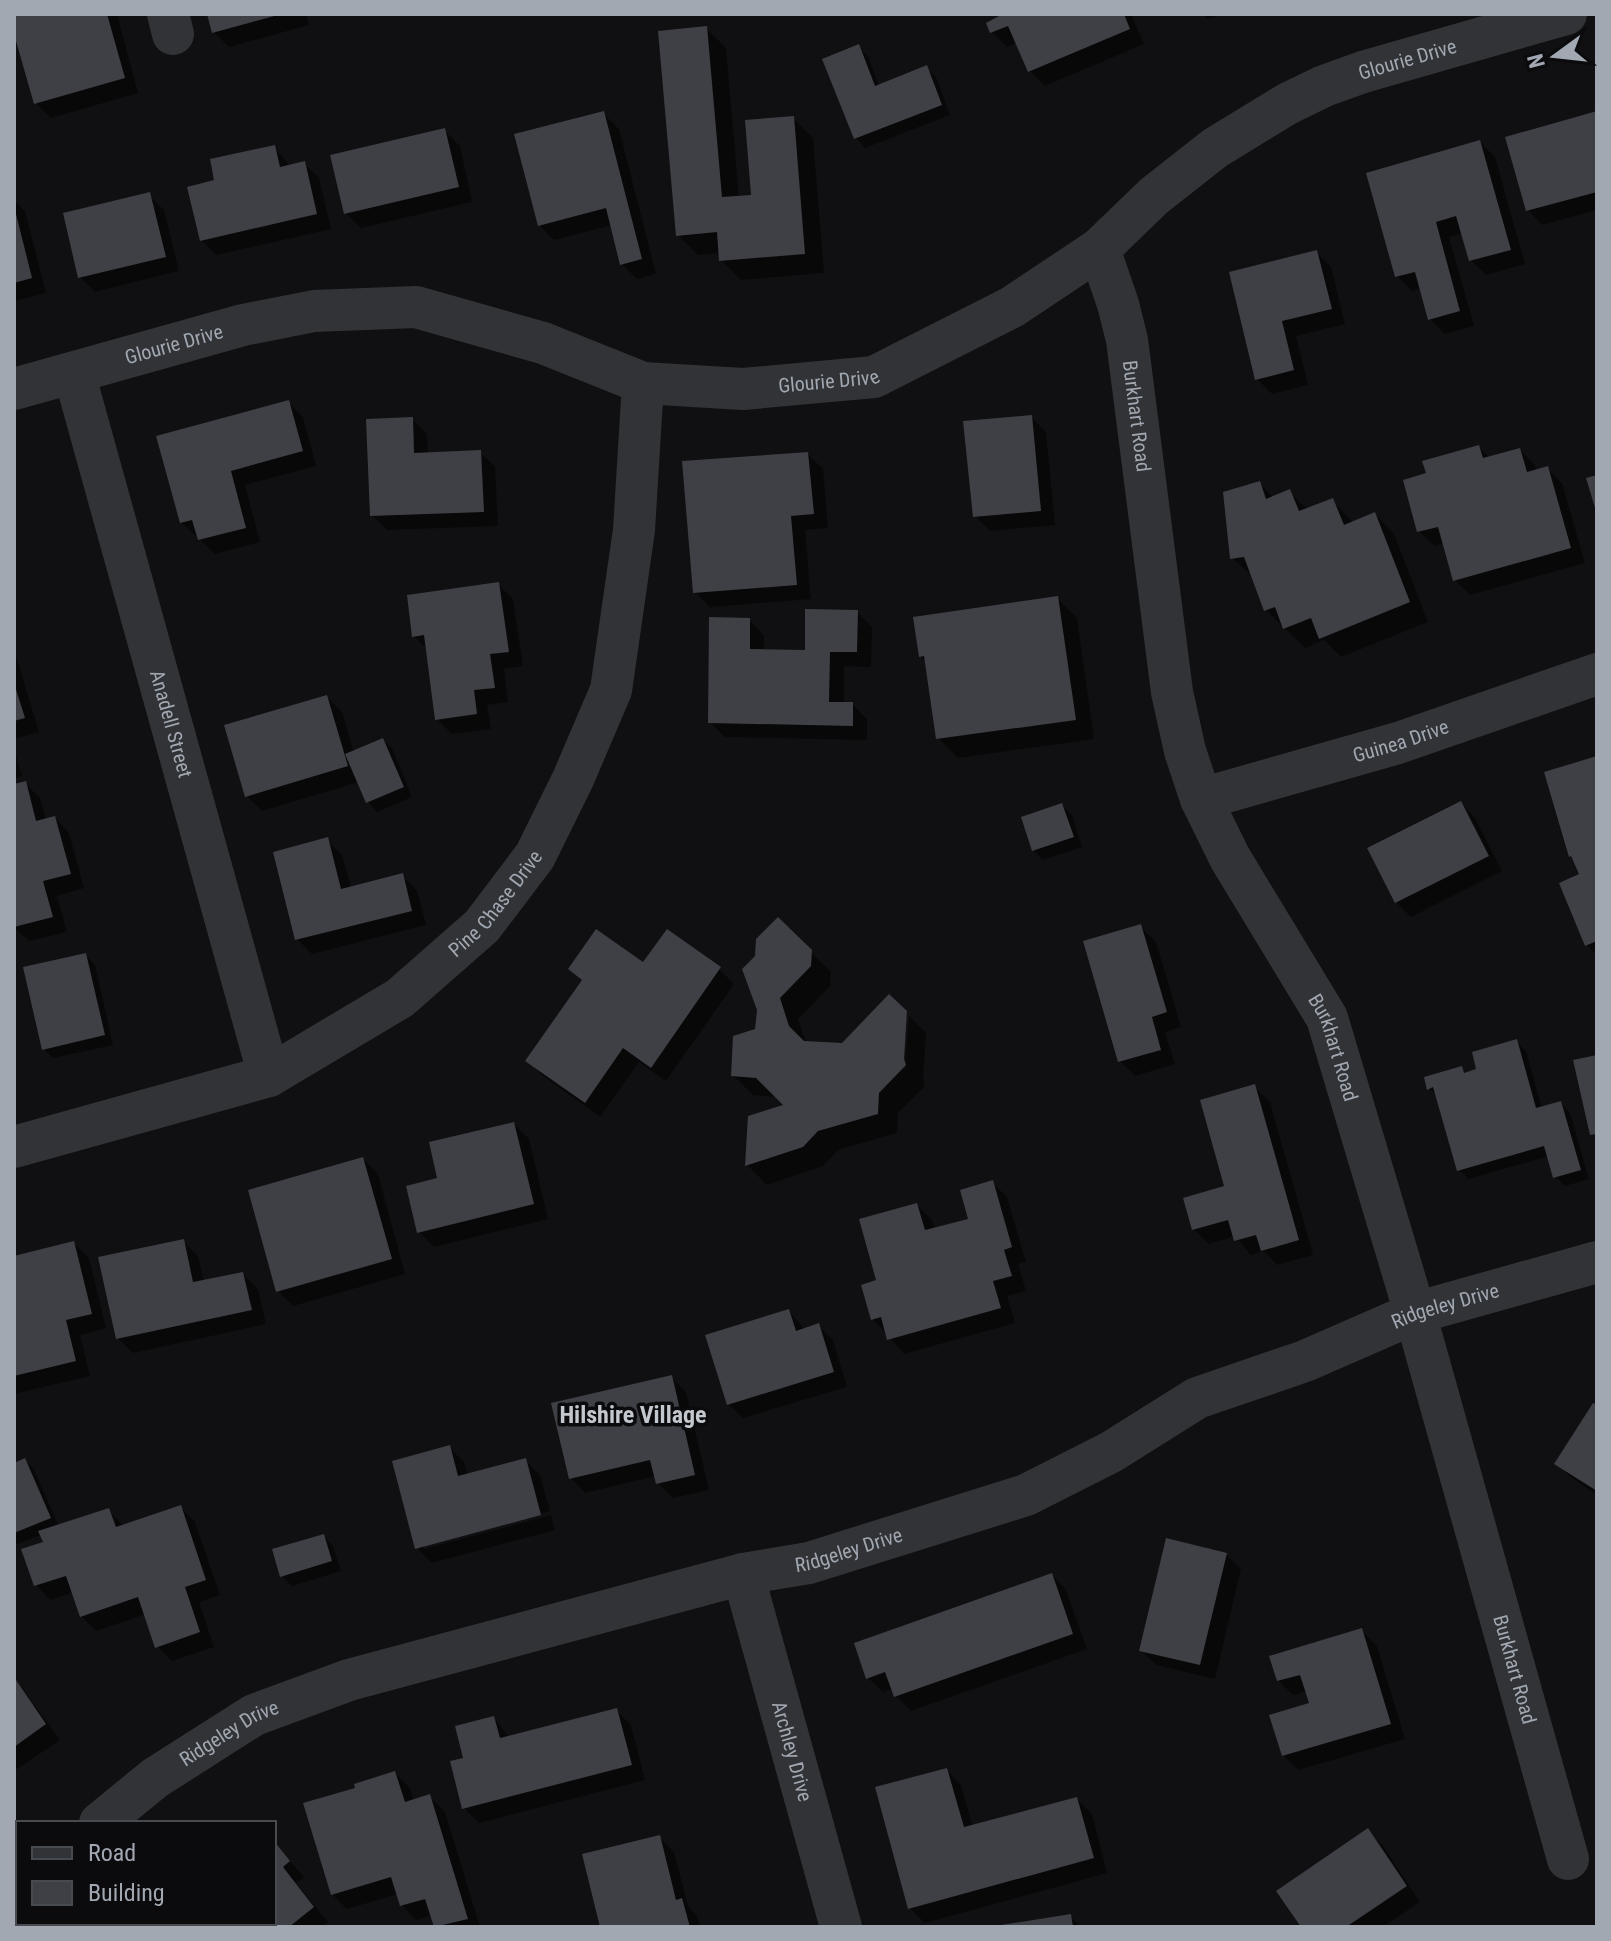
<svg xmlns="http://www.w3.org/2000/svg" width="1611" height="1941" font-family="'Roboto Condensed',sans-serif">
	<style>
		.shadow { fill: #0007 }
		.building { fill: #3f4045 }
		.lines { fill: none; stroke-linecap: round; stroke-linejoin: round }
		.minor { stroke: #313336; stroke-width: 42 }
		.labels { text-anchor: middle; stroke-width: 7; stroke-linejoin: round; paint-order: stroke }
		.street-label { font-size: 20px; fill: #a2a8b2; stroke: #0b0b0d }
		.quarter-label { font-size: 24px; font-weight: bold; fill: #c3c7ce; stroke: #0b0b0d }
	</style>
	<rect width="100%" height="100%" fill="#101012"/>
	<path class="shadow" d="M14,14H117L138,93L51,118L36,103L14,26Z
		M209,14H306L309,25L229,47L214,32Z
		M1005,14H1131L1144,44L1045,86L1030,71L1018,42L1007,47L992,32Z
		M1203,14H1224L1207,19Z
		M706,28L726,48L739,198L754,196L793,118L813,138L824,273L741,280L721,260V253L698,255L678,235Z
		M858,47L868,56L879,86L926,68L936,77L950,115L865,148L856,138Z
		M1597,113V210L1542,225L1528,210Z
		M604,114L619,129L656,274L637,279L622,264L612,225L554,240L539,225Z
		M445,131L460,146L472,202L361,228L346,213Z
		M1480,142L1495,157L1525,264L1486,275L1471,260L1463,233L1449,237L1474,326L1445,334L1430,319L1421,288L1412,291L1397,276Z
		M274,147L290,166L304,163L319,178L331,229L216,255L201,240L217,181Z
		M149,195L164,210L179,271L95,292L80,277Z
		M14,200L25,211L46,293L14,301Z
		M1316,252L1331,267L1345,324L1296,336L1308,385L1272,394L1257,379L1231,273Z
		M288,402L303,417L316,466L245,485L260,542L215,554L181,522Z
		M1031,417L1046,432L1055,525L990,531L975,516Z
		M412,419L427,434L428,454L480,452L495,467L498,526L387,530L372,515Z
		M1478,447L1490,458L1520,450L1535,465L1536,471L1547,469L1562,483L1585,563L1470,595L1455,580L1445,543L1434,546L1419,531L1428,475Z
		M808,454L823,469L828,528L805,530L811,599L710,607L695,592Z
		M1260,484L1274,498L1289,492L1308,510L1332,500L1353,523L1375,514L1394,534L1428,622L1341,657L1324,640L1305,648L1266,610L1254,577L1232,558Z
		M498,584L513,599L523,666L504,669L508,702L487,705L491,729L452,734L437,719L428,650L414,636Z
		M1057,598L1077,618L1094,739L958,758L938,738L927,663L920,656Z
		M857,612L872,627L871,667L844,666V704H852L867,719V740L725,737L710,722L749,620L764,635V651L807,652Z
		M14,649L39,732L14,739Z
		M327,697L342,712L354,753L383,740L393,750L412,797L377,812L368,802L359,782L262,811L247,796Z
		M14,749L22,776L14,778Z
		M1597,758V955L1587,945L1582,875L1570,856Z
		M25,783L40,798L46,820L55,818L69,833L84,888L57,896L67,932L29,941L14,927V786Z
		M1460,803L1475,818L1502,871L1411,917L1396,902Z
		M1062,805L1072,815L1082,847L1043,860L1033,850Z
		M327,840L342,855L351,888L402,876L417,890L426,925L312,954L297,939Z
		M778,920L831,972L830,986L798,1019L806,1043L843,1045L890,997L908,1015L905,1018L901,1069H905L909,1016L926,1033L923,1080L925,1086L898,1113L897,1133L838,1150L823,1166L767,1185L747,1165L787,1106L778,1097L753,1095L733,1075L757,1030V957Z
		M1141,927L1156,942L1181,1027L1165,1032L1175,1064L1135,1076L1120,1061Z
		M86,955L95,965L113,1045L53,1058L43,1049Z
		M644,965L719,969L734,984L666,1081L639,1062L600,1117L542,1075L527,1060L583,981L571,969Z
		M1516,1042L1526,1051L1542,1109L1561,1103L1570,1113L1589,1179L1565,1186L1555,1177L1549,1156L1469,1179L1459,1170L1439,1098L1429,1088L1461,1069L1467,1074L1479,1070Z
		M1255,1087L1270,1102L1313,1255L1277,1265L1264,1251L1251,1255L1235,1236L1209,1244L1194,1229L1227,1187Z
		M514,1124L529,1139L548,1219L434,1247L419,1232L439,1180Z
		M363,1159L378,1174L405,1274L293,1306L278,1291Z
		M992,1182L1007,1197L1026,1262L1018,1264L1026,1291L1007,1296L1015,1323L904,1354L873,1319L879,1281L917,1205L932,1220L935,1230L970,1220Z
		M183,1241L198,1256L204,1282L243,1274L258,1289L266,1324L133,1353L118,1338Z
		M74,1243L89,1258L106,1328L80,1335L90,1376L14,1394V1258Z
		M789,1311L805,1330L818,1326L833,1340L847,1387L743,1418L728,1404Z
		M671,1377L686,1392L709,1490L673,1498L658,1483L656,1476L585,1493L571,1478Z
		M1597,1407V1495L1572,1478L1557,1464Z
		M449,1447L464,1462L468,1476L525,1460L540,1475L550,1511L424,1545V1549L551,1515L555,1530L432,1563L417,1548Z
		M25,1460L34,1470L59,1526L108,1510L123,1525L180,1507L195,1522L220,1595L199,1602L214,1647L172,1661L157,1646L146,1614L96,1631L81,1616L74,1592L50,1600L36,1585L45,1543L42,1535L14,1545V1465Z
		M324,1536L333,1546L341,1571L292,1586L282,1576Z
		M1226,1554L1241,1569L1215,1679L1156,1665L1141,1650Z
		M1052,1575L1066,1590L1087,1649L911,1711L896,1696L893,1689L883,1692L868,1678Z
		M1362,1631L1377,1646L1405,1739L1298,1770L1283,1755L1311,1705L1307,1691L1293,1695L1278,1680Z
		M14,1677L60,1740L14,1771Z
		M616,1710L631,1725L645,1780L479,1823L464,1808L465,1759L494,1718L510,1738Z
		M946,1770L961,1785L973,1827L1077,1799L1092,1814L1107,1873L925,1923L910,1908Z
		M395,1773L410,1788L414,1802L430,1797L445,1812L480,1927H436L432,1915L416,1920L402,1905L398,1894L347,1909L332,1894L357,1789Z
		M1368,1831L1383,1846L1420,1902L1383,1927H1303Z
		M659,1837L674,1852L688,1906L697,1916L700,1927H602Z
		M274,1843L304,1877L296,1883L328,1922L322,1927H170L274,1923Z
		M1070,1916L1081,1927H1003Z"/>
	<path class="building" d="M14,14H107L125,78L34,104L14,34Z
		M207,14H278V15L212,33Z
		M1003,14H1124L1130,29L1028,72L1008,26L990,33L986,23Z
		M707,26L722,197L751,195L745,120L794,116L805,254L719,261L717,232L676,236L658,31Z
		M859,44L875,86L927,65L942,105L854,139L822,59Z
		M604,111L642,259L620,265L606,208L538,226L514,134Z
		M1597,111V192L1526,211L1505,137Z
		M445,128L459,187L344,214L330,155Z
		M1480,140L1511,250L1469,261L1456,216L1436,222L1460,311L1428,320L1415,272L1395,277L1366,173Z
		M275,145L280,167L305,161L317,214L200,241L187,187L214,180L210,159Z
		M150,192L166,257L78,278L63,213Z
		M15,210L32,278L14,283V211Z
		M1317,250L1332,309L1282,321L1294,370L1255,380L1229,272Z
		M289,400L303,451L231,471L246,528L198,540L192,520L180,523L156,436Z
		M1032,415L1041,511L973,517L963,421Z
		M413,417L414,453L481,450L484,512L370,516L366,419Z
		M1479,445L1483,458L1520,448L1527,472L1548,466L1571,548L1453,581L1438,527L1417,532L1403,480L1426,473L1422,461Z
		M808,452L814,514L791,516L797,585L693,593L682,461Z
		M1597,475V511H1596L1586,478Z
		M1260,481L1266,499L1290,489L1299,511L1333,498L1344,525L1375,512L1410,602L1319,639L1311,618L1283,629L1275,607L1264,611L1244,557L1230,559L1223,492Z
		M499,582L509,652L490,654L495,688L474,690L477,714L435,720L424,635L412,637L407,595Z
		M1058,596L1076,720L936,739L924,656L919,657L913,617Z
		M805,609L858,610L857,652H830L829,702H853V726L708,723L709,617L750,618V649L805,650Z
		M14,683L25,718L14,721Z
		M327,695L348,766L245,797L224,725Z
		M383,738L404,787L366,803L345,754Z
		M1597,756V941L1585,946L1559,883L1579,874L1571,856L1569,857L1544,772Z
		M26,781L36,821L55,816L71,874L43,881L53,917L14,927V784Z
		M1461,801L1489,856L1395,903L1367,848Z
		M1062,803L1074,837L1032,851L1021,817Z
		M328,837L341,889L403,873L412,911L295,940L273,852Z
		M778,917L812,950L811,966L780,998L789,1026L804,1041L842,1043L889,994L907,1011L904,1059L906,1065L879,1093L878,1114L818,1131L803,1147L745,1166L748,1116L783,1105L756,1078L731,1076L733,1036L755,1029L757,1010L742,969L755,956L756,939Z
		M1141,924L1167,1012L1152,1017L1161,1050L1118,1062L1083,941Z
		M596,929L643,962L667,929L721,967L651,1068L623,1048L585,1103L525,1061L582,980L568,969Z
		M86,953L105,1035L42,1050L23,967Z
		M1517,1039L1536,1108L1561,1101L1581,1170L1553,1178L1544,1146L1457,1171L1433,1087L1427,1090L1424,1077L1462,1066L1464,1073L1476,1069L1472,1052Z
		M1597,1055V1134L1590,1135L1573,1060Z
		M1255,1084L1299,1240L1261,1251L1256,1235L1234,1241L1228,1220L1192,1230L1183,1198L1224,1186L1200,1100Z
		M514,1122L534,1204L417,1233L406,1186L437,1178L429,1142Z
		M363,1157L392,1259L276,1292L248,1190Z
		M993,1180L1012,1247L1004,1250L1012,1276L993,1281L1001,1308L887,1340L881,1317L871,1320L861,1285L876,1280L859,1219L917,1203L925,1230L968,1219L960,1190Z
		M184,1239L193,1282L243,1272L252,1310L116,1339L98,1257Z
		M74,1241L92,1314L66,1320L76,1361L14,1376V1256Z
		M789,1309L796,1331L819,1323L834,1372L727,1405L705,1335Z
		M672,1375L695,1475L656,1484L650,1460L569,1479L551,1403Z
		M1593,1403L1597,1405V1491L1554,1464Z
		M450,1445L458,1476L526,1458L541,1515L415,1549L392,1461Z
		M25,1458L51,1518L14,1533V1463Z
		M181,1505L206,1580L185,1587L200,1632L155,1648L138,1597L80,1617L66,1576L34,1586L21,1549L43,1542L38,1531L109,1508L116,1527Z
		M324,1534L332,1561L280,1577L272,1549Z
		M1166,1538L1227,1553L1200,1665L1139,1651Z
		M1052,1573L1073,1634L894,1697L885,1672L866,1679L854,1643Z
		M1362,1628L1391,1724L1282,1756L1269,1715L1309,1703L1300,1675L1277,1681L1269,1656Z
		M14,1677L46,1724L14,1747Z
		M617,1708L632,1765L462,1809L450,1761L463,1758L455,1726L494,1716L500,1738Z
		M947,1768L964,1827L1077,1797L1094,1858L908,1909L875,1787Z
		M395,1771L405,1802L430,1794L468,1919L434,1927L425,1899L400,1906L391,1877L331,1895L303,1803L355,1788L354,1784Z
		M1368,1828L1407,1886L1346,1927H1301L1276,1891Z
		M660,1835L676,1900L682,1898L690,1927H600L582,1854Z
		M274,1841L290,1861L283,1867L314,1907L289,1927H168L165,1923H274Z
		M1071,1914L1073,1927H1001V1925Z"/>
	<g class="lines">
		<g class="minor">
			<path d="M168,14L173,34"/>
			<path id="s1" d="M1099,249L1118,304L1127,340L1172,692L1185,751L1201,799L1230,858L1327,1018L1415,1313L1568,1859"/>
			<path id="s2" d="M74,373L269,1076"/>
			<path id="s3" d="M14,389L243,325L314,311L416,307L543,343L643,383L743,389L874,377L1012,307L1099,249L1154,196L1215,148L1287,104L1324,86L1363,72L1566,14"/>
			<path id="s4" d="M1201,799L1398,743L1597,674"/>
			<path id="s5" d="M14,1147L269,1076L400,998L482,926L535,856L573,779L611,690L634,530L643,383"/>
			<path id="s6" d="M743,1574L841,1927"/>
			<path id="s7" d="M100,1823L155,1778L254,1715L349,1680L743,1574L809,1563L1026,1495L1111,1452L1197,1398L1305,1361L1415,1313L1597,1262"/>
			<path d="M14,1925L18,1920"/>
		</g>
	</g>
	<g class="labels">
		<g class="street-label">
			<text dy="7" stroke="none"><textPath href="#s3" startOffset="1510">Glourie Drive</textPath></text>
			<text dy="7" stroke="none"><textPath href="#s3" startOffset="166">Glourie Drive</textPath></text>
			<text dy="7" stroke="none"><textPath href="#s3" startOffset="838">Glourie Drive</textPath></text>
			<text dy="7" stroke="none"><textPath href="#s1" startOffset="172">Burkhart Road</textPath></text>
			<text dy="7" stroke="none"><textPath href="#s2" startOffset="364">Anadell Street</textPath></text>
			<text dy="7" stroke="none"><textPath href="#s4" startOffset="208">Guinea Drive</textPath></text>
			<text dy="7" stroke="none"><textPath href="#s5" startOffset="552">Pine Chase Drive</textPath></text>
			<text dy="7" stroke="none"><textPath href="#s1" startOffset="844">Burkhart Road</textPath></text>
			<text dy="7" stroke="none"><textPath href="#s7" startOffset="1454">Ridgeley Drive</textPath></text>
			<text dy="7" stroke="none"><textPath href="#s7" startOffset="806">Ridgeley Drive</textPath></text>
			<text dy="7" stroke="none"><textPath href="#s1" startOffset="1492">Burkhart Road</textPath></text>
			<text dy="7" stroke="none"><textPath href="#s7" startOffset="158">Ridgeley Drive</textPath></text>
			<text dy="7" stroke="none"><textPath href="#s6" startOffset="184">Archley Drive</textPath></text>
		</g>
		<g class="quarter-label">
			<text x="633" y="1423">Hilshire Village</text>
		</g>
	</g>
	<rect width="1611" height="1941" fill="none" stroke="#a2a8b2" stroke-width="32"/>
	<rect x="16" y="1821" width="260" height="104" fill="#0b0b0d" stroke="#474a4f" stroke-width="2"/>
	<rect x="32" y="1847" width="40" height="12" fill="#313336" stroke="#474a4f" stroke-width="2"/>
	<text x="88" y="1861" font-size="24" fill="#a2a8b2">Road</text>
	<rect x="32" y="1881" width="40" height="24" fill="#3f4045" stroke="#474a4f" stroke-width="2"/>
	<text x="88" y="1901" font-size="24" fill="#a2a8b2">Building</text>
	<g transform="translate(1555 56) rotate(255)" stroke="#0b0b0d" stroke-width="6" paint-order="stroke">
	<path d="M0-6L14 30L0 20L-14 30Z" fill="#a2a8b2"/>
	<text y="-12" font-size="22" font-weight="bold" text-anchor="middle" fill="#a2a8b2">N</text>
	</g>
</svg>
